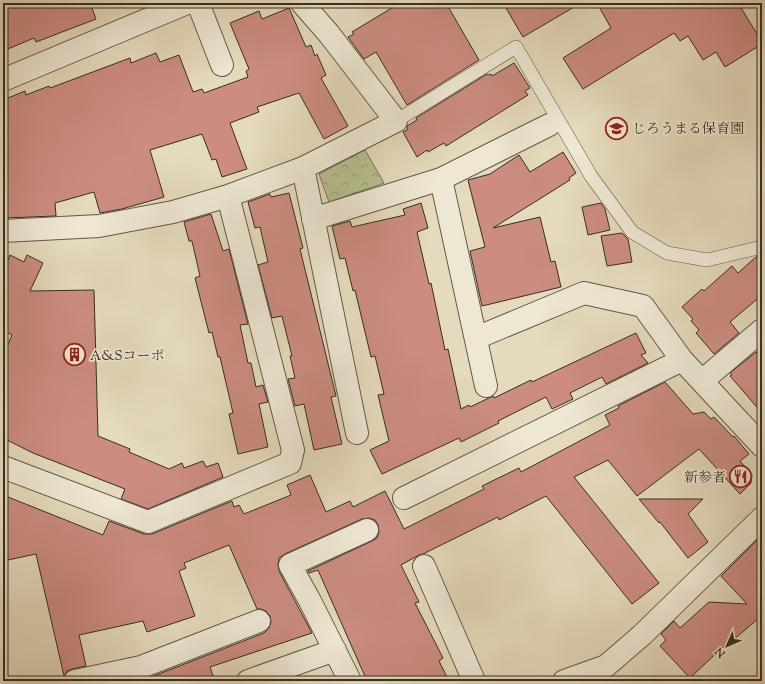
<svg xmlns="http://www.w3.org/2000/svg" width="765" height="684" font-family="'Sorts Mill Goudy','Noto Serif JP',serif">
	<style>
		.park { fill: url(#park-crowns); stroke: #76765a }
		.building { fill: #cc8c82; stroke: #362e24 }
		.lines { fill: none; stroke-linecap: round; stroke-linejoin: round }
		.lane-casing { stroke: #62594a; stroke-width: 14 }
		.street-casing { stroke: #62594a; stroke-width: 24 }
		.lane { stroke: #eee7d4; stroke-width: 13 }
		.street { stroke: #eee7d4; stroke-width: 22 }
		.labels { text-anchor: middle; stroke-width: 3.5; stroke-linejoin: round; paint-order: stroke }
		.poi-label { font-size: 14px; fill: #362e24; stroke: #eee7d4; text-anchor: start }
	</style>
	<defs>
		<pattern id="park-crowns" width="20" height="18" patternUnits="userSpaceOnUse"><rect width="20" height="18" fill="#b7bf8f"/><path d="M2 6a3 3 0 1 1 6 0M12 15a3 3 0 1 1 6 0" fill="none" stroke="#969c75"/></pattern>
	</defs>
	<rect width="100%" height="100%" fill="#e5dabd"/>
	<filter id="stains"><feTurbulence type="fractalNoise" baseFrequency=".005" numOctaves="4"/><feColorMatrix values="0 0 0 0 .2 0 0 0 0 .09 0 0 0 0 .02 0 0 0 .5 -.17"/></filter>
	<radialGradient id="worn" r=".72"><stop offset=".6" stop-color="#630" stop-opacity="0"/><stop offset="1" stop-color="#630" stop-opacity=".3"/></radialGradient>
	<path class="park" d="M365,150L384,183L329,202L319,174Z"/>
	<path class="building" d="M14,3H90L96,19L36,42L34,38L3,51V8Z
		M400,3H446L479,60L407,105L376,52L364,59L348,37L354,34L352,32Z
		M503,3H581L523,37Z
		M597,3H738L762,42V44L725,67L716,52L703,60L688,36L680,41L674,33L583,89L563,58L611,28Z
		M289,8L306,47L311,45L315,56L317,54L326,75L321,78L348,126L324,139L299,93L257,107L259,112L230,123L247,169L222,177L216,159L212,160L202,134L150,150L164,197L122,209L100,213L94,192L55,203L56,216L4,218L3,199V100L25,91L26,95L49,86L50,88L130,58L131,63L156,53L160,62L179,55L193,92L202,89L204,93L248,77L246,71L249,69L230,23L259,11L262,19Z
		M514,63L530,88L525,91L528,95L446,146L444,143L428,152L427,150L417,157L403,132L407,130V126L417,120L416,118L487,74L488,75L491,74L492,76Z
		M563,152L576,173L569,178L570,180L493,228L540,217L551,262L555,261L561,287L482,306L470,251L485,247L468,180L490,174L519,155L530,172Z
		M289,193L303,248L300,249L336,396L331,397L342,444L314,450L304,404L295,406L288,379L295,378L290,356H292L282,316L272,318L258,265L268,262L260,227L255,228L248,202L270,194L271,197Z
		M421,203L428,228L417,232L429,284L431,283L445,350L448,349L461,409L469,405L470,407L493,396L494,398L531,380L532,382L636,333L646,353L641,355L648,363L606,384L602,377L570,393L573,399L552,409L546,397L498,421L499,423L461,442L459,438L382,474L370,450L389,441L378,395L384,394L375,356L371,357L355,290L353,291L345,258L340,259L332,226L350,221L352,227L405,215L403,209Z
		M601,203L605,209L610,230L588,235L582,207Z
		M211,214L223,251L229,249L248,324L240,325L248,363H251L256,387L263,385L268,402L259,404L268,447L238,454L229,414L233,413L220,357H218L212,332L209,333L195,278L200,276L192,241H189L184,222Z
		M622,233L628,239L632,262L607,266L601,236Z
		M10,255L24,262L27,255L43,263L30,291L94,290L98,436L130,449L129,452L169,469L182,463L184,468L203,461L206,467L218,463L223,477L148,509L121,499L125,489L33,453L3,438V356L12,335L3,330V272Z
		M762,255V295L730,322L739,333L714,354L696,333L699,330L691,321L693,319L682,307L702,289L704,291L732,266L738,273L757,256Z
		M756,352L762,359V413L730,376L732,375L730,373Z
		M665,382L693,414L704,412L711,419L714,417L733,437L734,436L749,454L740,461L752,475L751,483L740,494L699,449L637,496L608,460L574,477L659,583L632,604L546,496L499,520L498,517L423,554L419,555L401,565L419,602L415,603L443,658L439,661L449,681H367L318,570L309,573L308,571L372,541L377,538L379,532L378,525L375,520L369,518L362,519L285,554L279,558L278,565L279,571L312,633L210,667L215,681H135L146,679L264,633L269,628L271,622L270,616L266,611L261,609H257L229,545L184,563L186,568L179,571L195,616L147,632L143,621L79,635L86,666L72,669L67,671L64,676L36,554L3,561V495L103,535L109,521L144,534H152L232,501L234,507L239,505L244,514L291,495L287,485L310,475L326,512L350,501L353,507L385,491L404,529L484,489L482,486L519,468L521,472L610,425L605,415L619,408L618,406Z
		M639,499H703L688,514L708,542L688,558L660,522L659,523Z
		M762,535V619L760,617L724,648L723,647L690,678L660,646L666,640L661,634L674,621L680,628L709,602L747,604L721,576Z"/>
	<g class="lines">
		<defs>
			<path id="lane" d="M396,121L516,47L591,176L632,232L667,253L707,260L762,247"/>
			<path id="street" d="M198,3L222,65
				M3,80L187,3
				M303,168L357,433
				M441,179L486,386
				M228,196L303,168L396,121L329,34L302,3
				M313,219L441,179L549,125
				M3,231L99,226L173,212L228,196L293,450L290,463L148,522L3,467
				M476,338L584,293L643,306L682,360
				M702,381L762,330
				M404,498L682,360L762,446
				M424,566L474,681
				M75,681L141,667L259,621
				M248,681L335,650
				M350,681L310,601L290,565L367,530
				M564,681L606,666L642,635L762,518"/>
		</defs>
		<use href="#lane" class="lane-casing"/>
		<use href="#street" class="street-casing"/>
		<use href="#lane" class="lane"/>
		<use href="#street" class="street"/>
	</g>
	<defs>
		<symbol id="school-ring" viewBox="-11 -11 22 22"><circle r="9.5" fill="#eee7d4" stroke="#8f2418" stroke-width="1.5"/><path d="M0-5L7-2L0 1L-7-2ZM-4 1L0 2.5L4 1V4Q0 6-4 4Z" fill="#8f2418"/></symbol>
		<symbol id="building-ring" viewBox="-11 -11 22 22"><circle r="9.5" fill="#eee7d4" stroke="#8f2418" stroke-width="1.5"/><path d="M-4-6H4V6H1V3H-1V6H-4ZM-2.5-4.3h1.7v1.8h-1.7ZM.8-4.3h1.7v1.8H.8ZM-2.5-1h1.7V.8h-1.7ZM.8-1h1.7V.8H.8Z" fill="#8f2418"/></symbol>
		<symbol id="restaurant-ring" viewBox="-11 -11 22 22"><circle r="9.5" fill="#eee7d4" stroke="#8f2418" stroke-width="1.5"/><path d="M-5-6h1v4h1v-4h1v4h1v-4h1v5L-1.5 .5V6h-2V.5L-5-1ZM5-6V6H3V1.5H1.5Q1.5-4 5-6Z" fill="#8f2418"/></symbol>
	</defs>
	<g fill-rule="evenodd">
		<use href="#school-ring" x="604" y="116" width="25" height="25"/>
		<use href="#building-ring" x="62" y="342" width="25" height="25"/>
		<use href="#restaurant-ring" x="728" y="464" width="25" height="25"/>
	</g>
	<g class="labels">
		<g class="poi-label">
			<text x="632" y="133">じろうまる保育園</text>
			<text x="90" y="360">A&amp;Sコーポ</text>
			<text x="726" y="482" text-anchor="end">新参者</text>
		</g>
	</g>
	<rect width="765" height="684" fill="none" stroke="#e5dabd" stroke-width="16"/>
	<rect x="4" y="4" width="757" height="676" fill="none" stroke="#362e24" stroke-width="2"/>
	<rect x="8" y="8" width="749" height="668" fill="none" stroke="#362e24"/>
	<g transform="translate(727 646) rotate(225)" stroke="#eee7d4" stroke-width="3" paint-order="stroke">
	<path d="M0-3L7 15L0 10L-7 15Z" fill="#362e24"/>
	<text y="-6" font-size="11" font-weight="bold" text-anchor="middle" fill="#362e24">N</text>
	</g>
	<rect width="100%" height="100%" filter="url(#stains)"/>
	<rect width="100%" height="100%" fill="url(#worn)"/>
</svg>
